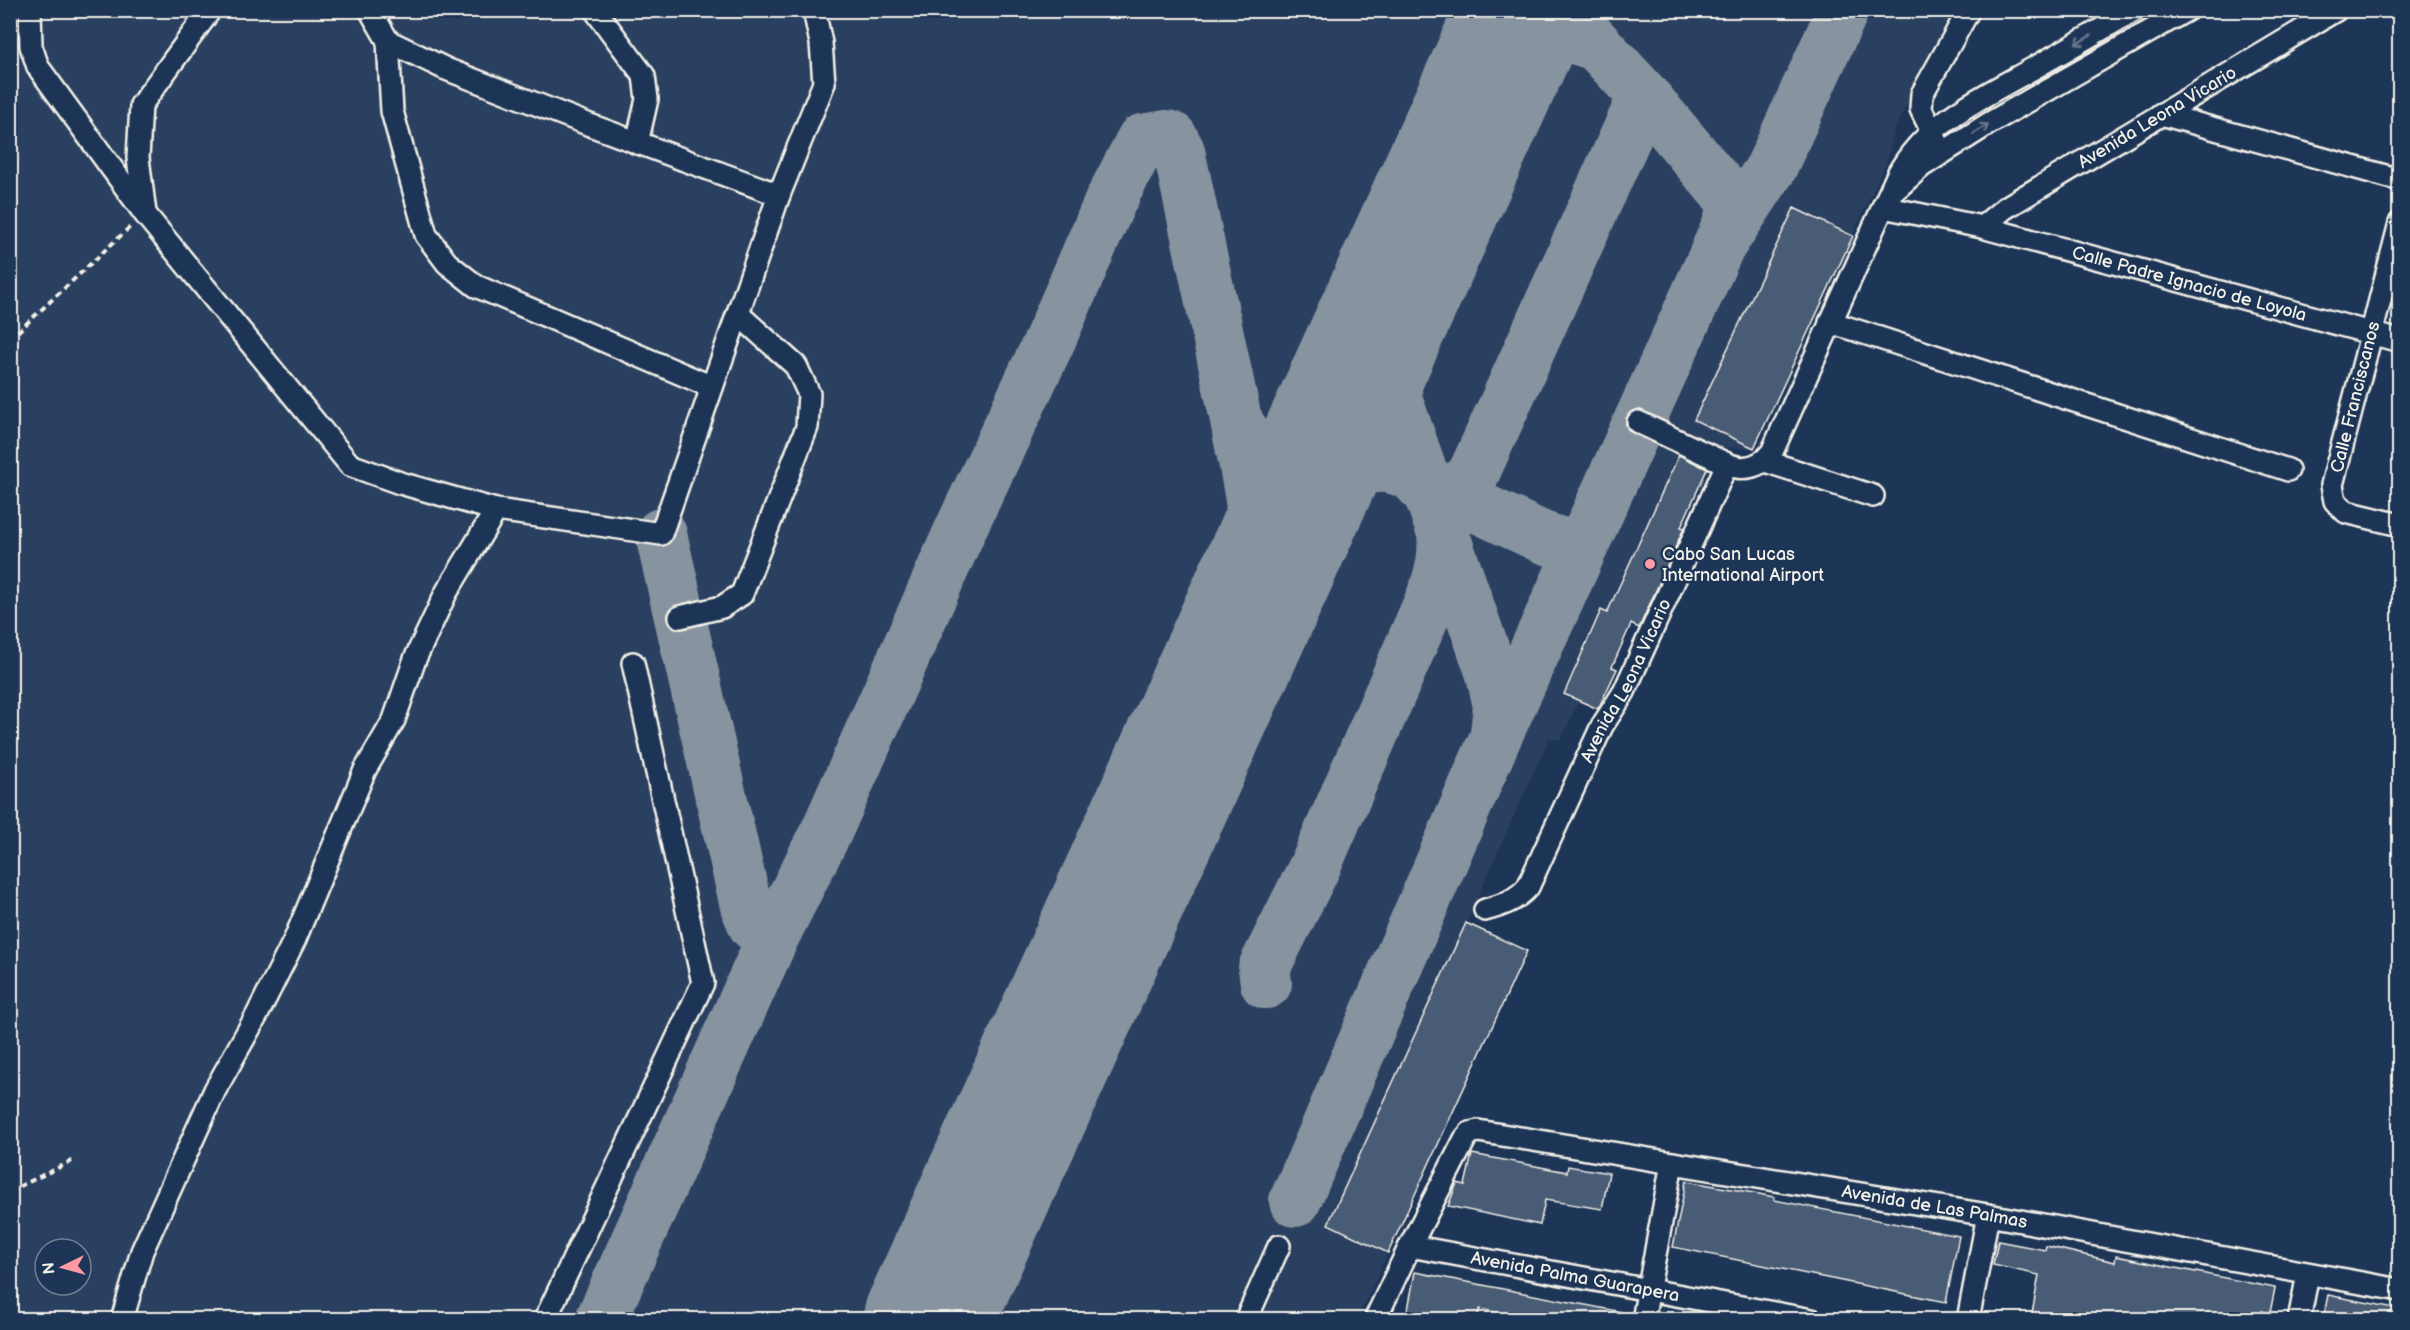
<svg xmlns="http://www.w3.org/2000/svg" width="2410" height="1330" font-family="'Balsamiq Sans',sans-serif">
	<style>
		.built { fill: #2a4060; fill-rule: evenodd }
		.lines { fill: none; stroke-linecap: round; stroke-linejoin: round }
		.taxiway { stroke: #8893a0; stroke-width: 52 }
		.runway { stroke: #8893a0; stroke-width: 130 }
		.building { fill: #485b74; stroke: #f4f1e8; stroke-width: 1.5 }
		.minor-casing { stroke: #f4f1e8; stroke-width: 26 }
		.path { stroke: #f4f1e8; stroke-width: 4; stroke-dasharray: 6 4.5; stroke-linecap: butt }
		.minor { stroke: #1d3557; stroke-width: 21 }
		.oneway { stroke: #68778a }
		.poi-dot { fill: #ff9aa2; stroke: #1d3557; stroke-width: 2 }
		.labels { text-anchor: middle; stroke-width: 5; stroke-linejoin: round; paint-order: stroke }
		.street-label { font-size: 18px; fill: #f4f1e8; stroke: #1d3557 }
		.poi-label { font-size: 18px; fill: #f4f1e8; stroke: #1d3557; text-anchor: start }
	</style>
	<rect width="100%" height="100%" fill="#1d3557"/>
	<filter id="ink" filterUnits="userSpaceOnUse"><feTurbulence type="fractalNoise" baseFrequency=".0167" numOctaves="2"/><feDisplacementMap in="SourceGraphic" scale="12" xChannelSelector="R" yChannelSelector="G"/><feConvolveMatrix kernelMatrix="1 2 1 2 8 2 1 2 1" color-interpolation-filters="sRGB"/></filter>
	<g filter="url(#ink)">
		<path class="built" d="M10,11H1958L1895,128L1888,158L1754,448L1713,447L1688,436L1607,613L1601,610L1565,694L1579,701L1561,739L1549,738L1466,923L1527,951L1357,1320L11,1319ZM45,1249H81V1285H45Z"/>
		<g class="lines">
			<path class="taxiway" d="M1571,10L1580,27L1644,96L1728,196C1737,214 1725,231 1718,247
				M1486,92C1517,47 1537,21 1595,45
				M1405,271L1397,300L1391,340L1397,401L1491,671L1499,706L1496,734
				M1235,415C1247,482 1269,553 1246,620
				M1427,485C1448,491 1455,491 1472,477L1644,96
				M1439,489L1542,537L1563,544L1575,543L1587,536
				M661,534L746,906L754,925L773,937L827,830L962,526L1048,344L1111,200L1142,140L1167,136L1172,138L1179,151L1235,415C1244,447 1284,464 1313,444C1325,436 1333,423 1341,412
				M1214,692L1246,663L1314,511C1331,477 1377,452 1413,477C1421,483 1426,491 1432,498
				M1266,983L1264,968L1316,864L1432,597C1442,571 1445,556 1443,528
				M1295,1201L1494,741L1718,248L1771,168L1843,10
				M601,1320L773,937"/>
			<path class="runway" d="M928,1320L1523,10"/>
		</g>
		<path class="building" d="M1794,208L1853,236L1754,448L1694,420Z
			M1679,455L1707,469L1681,527L1684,528L1639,628L1631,624L1612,667L1617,669L1598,709L1564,694L1601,610L1607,613Z
			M1466,923L1527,951L1388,1253L1328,1224Z
			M1472,1154L1567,1172L1568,1166L1609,1173L1602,1209L1545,1200L1540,1225L1448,1206L1457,1183L1465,1185Z
			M1686,1181L1754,1193L1774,1197V1200L1959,1236L1946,1302L1673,1247Z
			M1998,1241L2045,1250L2046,1246L2115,1262L2116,1256L2275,1288L2270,1313L2262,1311V1320H2060L2032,1314L2039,1275L1993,1265Z
			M1415,1272L1622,1312L1621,1320H1534L1480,1309L1476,1320H1406Z
			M2328,1295L2400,1309V1320H2323Z"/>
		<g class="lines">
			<defs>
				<g id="minor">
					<path d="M30,10L31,46L38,67L145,214L350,465L400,483L496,510L661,534L779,195L824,83L821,43L814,10"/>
					<path d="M370,10L388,41L446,69L590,125L779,195"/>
					<path d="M595,10L644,76L647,99L637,143"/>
					<path d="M388,41L392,111L426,235L447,263L476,286L712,387"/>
					<path d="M2161,114L2400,180"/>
					<path d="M1938,144L1921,109L1922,94L1969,10"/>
					<path d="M1895,190L1922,166L1988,124L2187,10"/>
					<path id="s1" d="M1883,207L1982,227L2400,341"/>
					<path d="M145,213L138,158L141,105L210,10"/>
					<path d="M2400,223L2332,485L2335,501L2346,512L2400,525"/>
					<path id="s2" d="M1982,227L2005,208L2336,10"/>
					<path d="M1830,322L2288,470"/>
					<path d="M1638,422L1727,464"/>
					<path d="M1765,461L1873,496"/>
					<path d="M680,617L722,607L742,594L807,427L809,394L796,366L738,314"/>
					<path id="s3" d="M1485,910C1503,905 1515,901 1528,887L1602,726L1624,692L1727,464C1745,472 1761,466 1772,452L1898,174C1926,122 1984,96 2034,68C2067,49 2101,30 2134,10"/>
					<path id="s4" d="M1410,1246L1812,1320"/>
					<path d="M122,1320L142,1251L215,1090L257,1015L295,939L365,770L394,720L415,659L446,593L496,510"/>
					<path d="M545,1320L703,983L633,663"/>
					<path d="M1246,1320L1279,1246"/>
					<path id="s5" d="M1375,1320L1410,1246L1465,1139L1470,1133L1478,1131L1988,1215L2400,1290"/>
					<path d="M1643,1320L1672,1163"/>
					<path d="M1968,1320L1988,1215"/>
					<path d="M2299,1320L2308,1274"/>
				</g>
			</defs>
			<use href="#minor" class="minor-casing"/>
			<path class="path" d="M10,339L130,227
				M10,1191L76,1159"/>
			<use href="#minor" class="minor"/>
		</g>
		<defs><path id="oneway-shaft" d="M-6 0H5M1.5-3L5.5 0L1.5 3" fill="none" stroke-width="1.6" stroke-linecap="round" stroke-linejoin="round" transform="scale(1.5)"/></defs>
		<g class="oneway">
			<use href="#oneway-shaft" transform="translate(2083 40) rotate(150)"/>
			<use href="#oneway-shaft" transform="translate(1981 129) rotate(-33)"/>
		</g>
	</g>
	<circle class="poi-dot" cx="1650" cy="564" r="6"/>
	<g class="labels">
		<g class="street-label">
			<text dy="6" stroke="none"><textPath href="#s2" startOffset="207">Avenida Leona Vicario</textPath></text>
			<text dy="6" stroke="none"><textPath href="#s1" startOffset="316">Calle Padre Ignacio de Loyola</textPath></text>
			<text transform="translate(2355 397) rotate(-76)" y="6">Calle Franciscanos</text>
			<text dy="6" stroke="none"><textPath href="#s3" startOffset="278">Avenida Leona Vicario</textPath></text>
			<text dy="6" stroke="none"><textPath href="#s5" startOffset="681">Avenida de Las Palmas</textPath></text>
			<text dy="6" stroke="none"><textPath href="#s4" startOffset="168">Avenida Palma Guarapera</textPath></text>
		</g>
		<g class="poi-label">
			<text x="1662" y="560">Cabo San Lucas<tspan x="1662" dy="21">International Airport</tspan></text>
		</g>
	</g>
	<rect width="2410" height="1330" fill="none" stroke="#1d3557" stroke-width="36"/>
	<rect x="18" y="18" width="2374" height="1294" fill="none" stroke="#f4f1e8" stroke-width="2" filter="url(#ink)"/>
	<g transform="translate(63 1267) rotate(265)"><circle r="28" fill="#1d3557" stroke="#738091" stroke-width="1.5"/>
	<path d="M0-4.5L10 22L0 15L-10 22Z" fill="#ff9aa2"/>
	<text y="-9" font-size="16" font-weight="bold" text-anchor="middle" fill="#f4f1e8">N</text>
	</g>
</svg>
